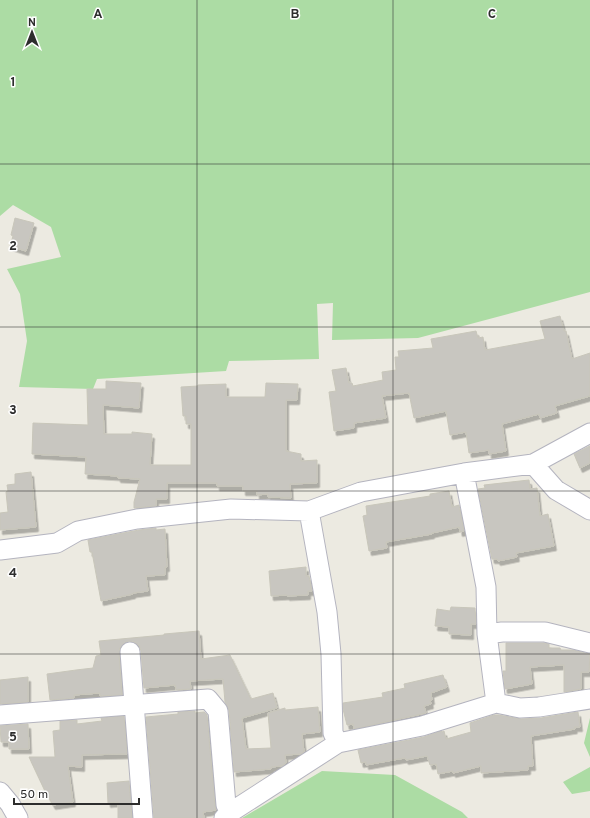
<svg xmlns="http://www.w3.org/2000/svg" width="590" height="818" font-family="Overpass,sans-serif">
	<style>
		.green { fill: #acdca4 }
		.building { fill: #c8c6c0; stroke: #c8c6ba; filter: url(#shadow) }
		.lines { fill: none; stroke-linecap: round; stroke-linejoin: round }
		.street-casing { stroke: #b4b4bf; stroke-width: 21 }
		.street { stroke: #fff; stroke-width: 19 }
		.grid { fill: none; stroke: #2d2d2d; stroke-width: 1; stroke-opacity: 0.55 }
		.grid-label { font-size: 13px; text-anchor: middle; font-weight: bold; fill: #2d2d2d; stroke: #fff; stroke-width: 3; stroke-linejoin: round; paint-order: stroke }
	</style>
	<defs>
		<filter id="shadow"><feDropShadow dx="2.5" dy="4.5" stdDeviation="0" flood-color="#0004"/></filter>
	</defs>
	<rect width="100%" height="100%" fill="#eceae1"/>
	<path class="green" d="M0,0H590V292L418,338L332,340L333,303L317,304L319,359L229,361L226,371L97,379L93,389L19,387L27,341L20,294L7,269L61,257L51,227L13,205L0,216Z
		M590,718V757L584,743Z
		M590,767V791L572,794L563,782Z
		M322,771L395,775L462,812L468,818H242Z"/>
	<path class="building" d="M15,218L34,223L26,251L10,246L13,236L11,235Z
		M560,316L564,331H566L572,359L590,353V396L555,406L557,413L540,418L539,414L502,424L506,451L489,454V450L469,453L466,432L450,435L446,411L414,418L409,393L382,396L386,418L354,423V428L334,431L329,392L336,391L332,370L346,368L349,383H352L353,386L383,380L382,372L396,370L395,357H399L398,351L433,348L431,339L476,331L478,338L483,337L485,350L545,339L540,321Z
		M106,381L141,383L139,408L103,405L104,434H132V432L152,434L150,465H191V424H186V416H183L181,387L198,386V385L226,384V397H265L266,383L298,384L297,400H286V451L301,454V461L317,460V483L290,484L291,498L268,497V494L257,495V491H243V486H217V483H167V499H156V506L134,508V502L140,479L118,478V476L85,474L86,457L32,454L33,423L88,425L87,389H106Z
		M590,446V463L580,468L574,454Z
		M31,472L36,527L0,530V513L8,512L6,492L8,491L7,485L15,484V474Z
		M529,480L530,489L537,488L540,516L548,514L554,546L516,553L517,557L498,561L497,559H492L478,489L485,488L484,485Z
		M449,491L452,507L459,505L464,531L460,532L459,527L432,533V534L386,542L387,548L369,551L363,516L367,515L366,506L430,496V494Z
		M156,528V530L165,529L167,567H165V575L146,576L148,591L133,593V594L101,601L92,552H90L88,540L139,530Z
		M306,567V576H309L312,591H308V595L287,596V595L271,596L269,571Z
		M451,607L475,608L476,624H471V635L449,634V627L435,626L437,609L450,611Z
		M199,631L201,659L230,655L251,699L273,693L277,708L242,718L246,749L271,748L268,713L285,708V710L318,707L320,732L302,734L304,752L301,754L285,755L286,763L282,766L271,767V769L234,772L229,710L225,702L223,679L190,681L191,689L176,690L175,685L144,688L141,651L139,645L134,642L129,641L124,643L120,648L119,653L122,695L100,696V693L74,695V698L50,700L47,674L76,670L93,668L96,656L101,655L99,641L164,635V634Z
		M506,643H544L549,644V648H560L561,650H573L590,654L589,672H581V689L564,692V665L530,667L532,684L505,689L503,671H506Z
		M443,675L447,687L431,693L432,700H430L431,704L424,706L426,713L354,729L353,724L347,725L343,709V703L383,697L382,693L405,688L404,684Z
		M28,677V702L0,704V680Z
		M195,711V713L204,712L207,715L215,806L216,810L203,812L204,818H154L146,717L178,714V712Z
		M578,712L580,727H574L575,729L531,736L533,766H528V770L481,773V766L453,773V771L438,774L436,764L430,765L427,756L406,760L405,758L393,760L366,765V762L361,763L358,750L424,737L441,731L442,732L444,731L446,739L471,732L470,723L494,715H498L521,719L541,718Z
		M124,716L127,754L82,755V767L68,766L73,802L53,805L45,791L29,757H55L53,731L60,730V721L77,720V724L102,721L101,718Z
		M28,724L29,749H9V742H1L0,726Z
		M129,781L132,818H118V802L108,803L107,783Z"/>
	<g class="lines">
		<defs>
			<path id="street" d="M533,464L590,433
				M464,473L486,587L487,634L496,703
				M309,511L327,612L331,654L333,733L338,743
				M0,550L57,543L78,531L137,519L231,509L309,511L361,492L464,473L533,464L556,490L590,510
				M487,634L502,632H545L590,643
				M130,652L143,818
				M0,715L208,699L218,711L226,805L231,812
				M0,792L10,804L18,818
				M224,818L231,812L338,743L422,726L496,703L520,708L539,707L590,699"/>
		</defs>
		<use href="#street" class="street-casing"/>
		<use href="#street" class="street"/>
	</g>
	<path class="grid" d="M197,0V818M393,0V818M0,164H590M0,327H590M0,491H590M0,654H590"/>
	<g class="grid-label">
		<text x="98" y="18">A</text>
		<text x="295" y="18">B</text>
		<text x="492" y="18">C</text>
		<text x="13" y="86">1</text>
		<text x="13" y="250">2</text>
		<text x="13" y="414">3</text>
		<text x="13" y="577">4</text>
		<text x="13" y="741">5</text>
	</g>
	<g transform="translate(32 32)" stroke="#ffffff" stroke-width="3" paint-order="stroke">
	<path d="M0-3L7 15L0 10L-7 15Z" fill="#2d2d2d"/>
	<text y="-6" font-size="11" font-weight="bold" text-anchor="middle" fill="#2d2d2d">N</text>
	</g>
	<path d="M14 798v6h125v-6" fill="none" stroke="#2d2d2d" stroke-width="2"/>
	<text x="20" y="798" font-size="12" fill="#2d2d2d" stroke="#ffffff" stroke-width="3" paint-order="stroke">50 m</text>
</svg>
